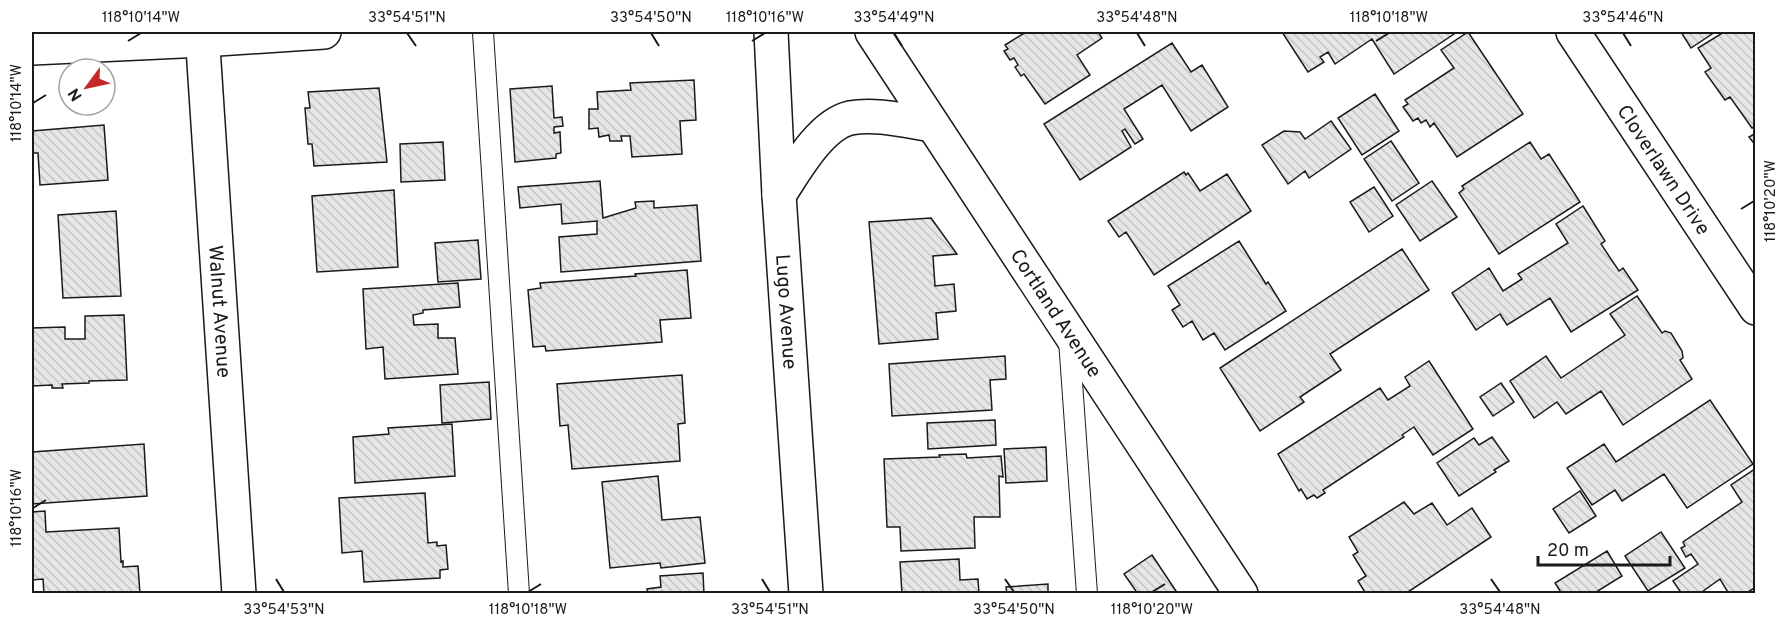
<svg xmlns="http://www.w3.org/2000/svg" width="1787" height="625" font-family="Overpass,sans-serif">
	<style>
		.building { fill: url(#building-back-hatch); stroke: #1a1a1a; stroke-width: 1.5 }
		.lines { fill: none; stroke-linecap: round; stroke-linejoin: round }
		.lane-casing { stroke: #1a1a1a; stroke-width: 22 }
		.street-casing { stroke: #1a1a1a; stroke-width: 36 }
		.secondary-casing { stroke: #1a1a1a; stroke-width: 36 }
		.lane { stroke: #fff; stroke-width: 20 }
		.street { stroke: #fff; stroke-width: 33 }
		.secondary { stroke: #fff; stroke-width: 33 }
		.ticks { fill: none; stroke: #1a1a1a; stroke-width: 2 }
		.labels { text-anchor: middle; stroke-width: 4.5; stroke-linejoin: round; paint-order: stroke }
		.street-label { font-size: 20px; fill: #1a1a1a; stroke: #fff }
		.neatline { fill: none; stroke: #1a1a1a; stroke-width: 2 }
		.ticks-label { font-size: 15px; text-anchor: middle; fill: #1a1a1a }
	</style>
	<defs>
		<pattern id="building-back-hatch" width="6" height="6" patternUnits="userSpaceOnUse" patternTransform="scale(1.5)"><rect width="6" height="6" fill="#e6e6e6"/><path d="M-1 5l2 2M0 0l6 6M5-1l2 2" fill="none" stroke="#c5c5c5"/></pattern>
	</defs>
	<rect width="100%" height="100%" fill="#fff"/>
	<path class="building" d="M1026,32H1098L1102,38L1077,55L1090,75L1045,104L1024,74L1021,76L1015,67L1018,65L1014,58L1010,60L1004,51L1008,49L1005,45Z
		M1282,32H1457L1394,74L1372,39L1335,64L1328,52L1320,57L1324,62L1308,72Z
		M1468,32L1523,114L1457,157L1434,123L1430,127L1426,120L1421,123L1418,118L1413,121L1403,107L1408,104L1405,100L1454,68L1441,50Z
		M1681,32H1715L1691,48Z
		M1724,32H1756V126L1752,128L1730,97L1725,100L1705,72L1711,68L1698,48Z
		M1172,43L1191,72L1202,65L1228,107L1191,131L1162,85L1124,109L1143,139L1135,144L1125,129L1122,131L1131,147L1080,180L1044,124Z
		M694,80L696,120L680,121L682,154L632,157L630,136H621L622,141H610L609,135L599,137L598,128L589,129V109H598L597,92L631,90L630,83Z
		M552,86L554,118L562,117L563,126L554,127V133L560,132L561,153L556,154V158L515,162L510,89Z
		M379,88L387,162L314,166L312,144H308L305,108H310L308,92Z
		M1375,94L1399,131L1362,155L1338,118Z
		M1331,121L1351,149L1309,178L1305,171L1288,184L1262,145L1284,131L1300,132L1305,139Z
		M104,125L108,180L40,185L38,153H32V131Z
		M1756,133V146L1749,137Z
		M1391,141L1419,183L1392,201L1364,159Z
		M443,142L445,180L401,182L400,144Z
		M1530,142L1541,159L1549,154L1580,202L1499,254L1459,193L1464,189L1462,186Z
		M1184,172L1186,175L1188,173L1200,191L1227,174L1251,211L1154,275L1126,232L1119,237L1108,221Z
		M600,181L603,218L636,208L635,202L654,201V208L697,205L701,261L561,272L559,237L597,234V221L562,224L561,204L520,208L518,187Z
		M1432,181L1457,217L1420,241L1396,205Z
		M1374,187L1393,216L1369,232L1350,202Z
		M394,190L398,267L317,272L312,196Z
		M1583,206L1605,241L1601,244L1619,271L1623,268L1638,290L1571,332L1550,298L1507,325L1500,314L1476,330L1452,293L1489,268L1503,291L1522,279L1518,274L1568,243L1556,224Z
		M116,211L121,296L63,298L58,215Z
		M931,218L957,254L933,256L935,286L954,284L956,311L936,313L938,339L879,344L869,222Z
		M478,240L481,279L438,282L435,243Z
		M1239,241L1266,284L1268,282L1286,311L1225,350L1214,333L1203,340L1192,321L1183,327L1172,310L1180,305L1168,286Z
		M1402,249L1429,290L1330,354L1341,370L1300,397L1304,402L1260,431L1220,368Z
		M687,270L691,318L660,320L662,342L546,351L545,346L533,347L528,290L541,288L540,283L636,276L635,274Z
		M458,283L460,307L423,310V313L413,315L414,325L438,324V338H455L458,374L385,379L383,347L366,349L363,289Z
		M1637,296L1662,333L1665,331L1671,333L1682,351L1683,358L1680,360L1692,379L1623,425L1601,391L1566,414L1557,402L1534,418L1510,381L1546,356L1561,378L1625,335L1610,314Z
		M124,315L127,380L89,381V383L62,384L63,388H52V385L32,386V328L65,327V339H85V316Z
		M1005,356L1006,379L990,380L992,410L892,416L889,364Z
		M1429,361L1473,429L1433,455L1414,427L1402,435L1404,437L1323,490L1325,493L1317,498L1314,495L1307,499L1301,489L1299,491L1278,454L1380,388L1388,400L1410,386L1405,377Z
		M682,375L685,423L678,424L680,461L572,469L568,425L560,426L557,384Z
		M489,382L491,419L442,423L440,385Z
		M1501,383L1514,402L1493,416L1480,397Z
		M1710,400L1753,464L1687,508L1664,474L1622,501L1615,490L1592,505L1567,468L1604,444L1616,462Z
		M995,420L996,445L928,449L927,423Z
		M452,424L455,476L355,483L353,437L389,434L388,428Z
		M1492,437L1509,461L1494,470L1496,472L1459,496L1437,463L1474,438L1479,445Z
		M144,444L147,496L32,504V452Z
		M1046,447L1047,481L1006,483L1004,449Z
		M966,454L967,458L1001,456L1003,477L999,476L1000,517H974L975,548L901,551L900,527H887L884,459L940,457L939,455Z
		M1755,469L1756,587L1745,594H1729L1720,579L1699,594H1682L1673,581L1698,564L1691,554L1686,557L1681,548L1685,546L1683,542L1742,502L1731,485Z
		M658,476L662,520L700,517L705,563L661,568L660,563L610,568L602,482Z
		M1580,491L1596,516L1569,533L1553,509Z
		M425,493L428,543L437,542V546L446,545L448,569L440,570V578L364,582L362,551L342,553L339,498Z
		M1404,502L1414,514L1432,503L1447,525L1472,508L1491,537L1405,594H1366L1358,581L1366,576L1353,555L1358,552L1349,537Z
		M45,511L46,532L119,528L121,562L123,561V567L138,566L140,594H44L43,579L32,580V512Z
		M1661,532L1685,568L1648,591L1625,556Z
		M1607,551L1622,576L1593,594H1562L1555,583Z
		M1152,555L1178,594H1138L1124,574Z
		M959,559L960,580L978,579L979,594H902L900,562Z
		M703,573L704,594H648L647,589L661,587L660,576Z
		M1048,584V594H1007L1006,587Z
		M490,592V594H450Z"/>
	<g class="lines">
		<defs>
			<path id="lane" d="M483,32L519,594
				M1069,340L1087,594"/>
			<g id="street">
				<path id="s1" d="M202,32L239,594"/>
				<path id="s2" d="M771,32L779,195L806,594"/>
				<path id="s3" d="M1573,32L1756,308"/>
				<path d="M32,48L203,40L324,32"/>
				<path d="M779,195C795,171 820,125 850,118C876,113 906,121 932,125"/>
			</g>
			<g id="secondary">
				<path id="s4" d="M872,32L1241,594"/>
			</g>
		</defs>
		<use href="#lane" class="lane-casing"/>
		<use href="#street" class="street-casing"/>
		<use href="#secondary" class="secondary-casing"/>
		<use href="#lane" class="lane"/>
		<use href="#street" class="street"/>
		<use href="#secondary" class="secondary"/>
	</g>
	<path class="ticks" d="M407,33L416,46M651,33L659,46M894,33L902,46M1137,33L1145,46M1623,33L1631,46M128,41L141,33M752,41L765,33M1376,41L1389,33M33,103L46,95M1741,209L1754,201M33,508L46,500M276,579L284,592M762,579L770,592M1005,579L1014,592M1491,579L1500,592M528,592L541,584M1152,592L1165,584"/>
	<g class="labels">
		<g class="street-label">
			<text dy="7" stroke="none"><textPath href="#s3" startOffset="165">Cloverlawn Drive</textPath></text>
			<text dy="7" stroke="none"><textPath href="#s1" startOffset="280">Walnut Avenue</textPath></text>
			<text dy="7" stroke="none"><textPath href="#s4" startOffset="336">Cortland Avenue</textPath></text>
			<text dy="7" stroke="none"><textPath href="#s2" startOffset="280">Lugo Avenue</textPath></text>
		</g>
	</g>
	<rect width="1787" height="625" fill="none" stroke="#ffffff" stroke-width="66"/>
	<g transform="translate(87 87) rotate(237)"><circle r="28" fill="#ffffff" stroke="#a3a3a3" stroke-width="1.5"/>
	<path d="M0-4.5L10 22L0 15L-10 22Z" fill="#c62828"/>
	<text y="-9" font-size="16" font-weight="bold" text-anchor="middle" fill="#1a1a1a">N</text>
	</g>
	<path d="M1538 556v9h132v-9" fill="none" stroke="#1a1a1a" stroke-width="3"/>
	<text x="1547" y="556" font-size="18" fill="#1a1a1a" stroke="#ffffff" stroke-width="4.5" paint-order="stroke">20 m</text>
	<rect x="33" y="33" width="1721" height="559" class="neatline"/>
	<g class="ticks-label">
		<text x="141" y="22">118°10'14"W</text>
		<text x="407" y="22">33°54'51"N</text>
		<text x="651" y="22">33°54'50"N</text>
		<text x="765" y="22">118°10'16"W</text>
		<text x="894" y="22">33°54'49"N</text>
		<text x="1137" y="22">33°54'48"N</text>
		<text x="1389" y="22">118°10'18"W</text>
		<text x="1623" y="22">33°54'46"N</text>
		<text transform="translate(16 103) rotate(-90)" y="5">118°10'14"W</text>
		<text transform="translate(1770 201) rotate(-90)" y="5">118°10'20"W</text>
		<text transform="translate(16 508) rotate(-90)" y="5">118°10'16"W</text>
		<text x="284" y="614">33°54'53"N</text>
		<text x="528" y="614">118°10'18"W</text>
		<text x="770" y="614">33°54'51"N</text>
		<text x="1014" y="614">33°54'50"N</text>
		<text x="1152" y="614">118°10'20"W</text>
		<text x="1500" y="614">33°54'48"N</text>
	</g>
</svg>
